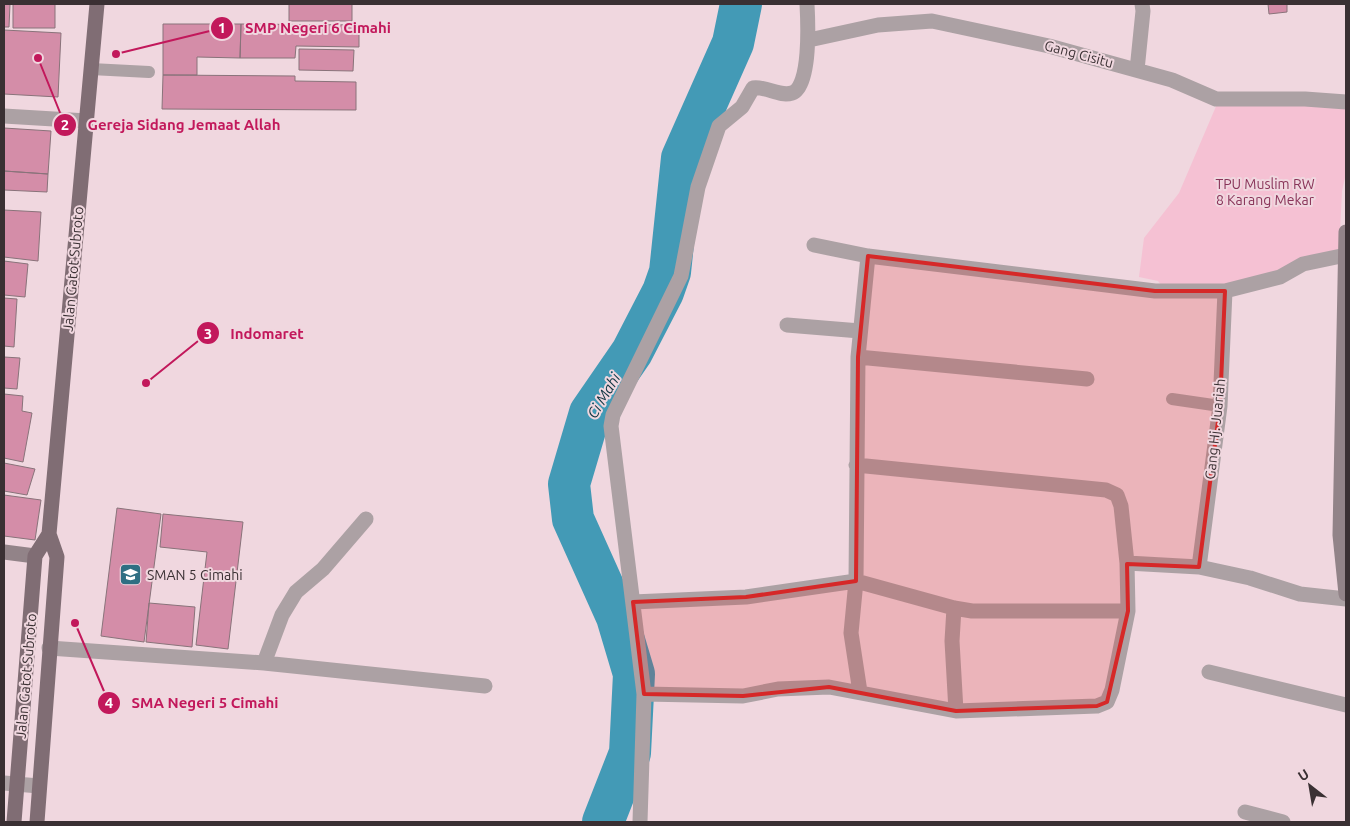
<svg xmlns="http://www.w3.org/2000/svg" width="1350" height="826" font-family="Ubuntu,sans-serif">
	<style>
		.green { fill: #f5c1d3 }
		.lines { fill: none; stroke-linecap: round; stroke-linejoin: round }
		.river { stroke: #439ab6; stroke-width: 42 }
		.building { fill: #d48da8; stroke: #89737a }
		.lane { stroke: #aca1a4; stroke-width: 12 }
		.street { stroke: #aca1a4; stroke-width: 15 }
		.secondary { stroke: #928388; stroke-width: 15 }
		.primary { stroke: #806d74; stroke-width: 15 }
		.marked { fill: #d62828; fill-opacity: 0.2; stroke: #d62828; stroke-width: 4; stroke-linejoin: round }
		.labels { text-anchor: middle; stroke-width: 4; stroke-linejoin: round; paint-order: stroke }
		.street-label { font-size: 14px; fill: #3a3033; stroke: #f0d7df }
		.park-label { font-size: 14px; fill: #893459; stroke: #f0d7df }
		.poi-label { font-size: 14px; fill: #3a3033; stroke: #f0d7df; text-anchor: start }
		.water-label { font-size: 15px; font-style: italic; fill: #0b3441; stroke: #f0d7df }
		.leader { fill: none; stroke: #c2185b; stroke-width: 2 }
		.callout-dot { fill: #c2185b; stroke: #f0d7df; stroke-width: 2 }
		.mark-label { font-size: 15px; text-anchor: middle; font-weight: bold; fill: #fff }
		.callout-label { font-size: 15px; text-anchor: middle; font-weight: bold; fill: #c2185b; stroke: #f0d7df; stroke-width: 4; stroke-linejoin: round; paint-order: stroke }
	</style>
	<rect width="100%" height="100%" fill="#f0d7df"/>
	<path class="green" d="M1217,104L1346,106V173L1342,191L1339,252L1279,273L1225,287L1162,286L1158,281L1139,277L1144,238L1179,193Z"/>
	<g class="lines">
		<path class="river" d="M603,822L630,753L634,674L617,617L573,519L569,484L590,413L632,352L663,292L670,272L682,158L733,43L741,4"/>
	</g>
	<path class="building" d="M4,4H10L9,27H4Z
		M13,4H55V28H13Z
		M289,4H352V21H289Z
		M1268,4H1287V12L1269,14Z
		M163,24H241L240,58L197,57V75H163Z
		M241,24L359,25V47L296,46L295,58H240Z
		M4,30L61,33L58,97L4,94Z
		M299,49L354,50L353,71L299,70Z
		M163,75L295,76V81L356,82V110L162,109Z
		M4,128L51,131L48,174L4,171Z
		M4,171L48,174L47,192L4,190Z
		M4,210L41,212L38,261L4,257Z
		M4,261L28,264L25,297L4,295Z
		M4,298L17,299L14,347L4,346Z
		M4,357L20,358L17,389L4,388Z
		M4,394L23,396L22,411L32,413L23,462L4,458Z
		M4,463L35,469L27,495L4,491Z
		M4,495L41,500L35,540L4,536Z
		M117,508L161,514L144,642L101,636Z
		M163,514L243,522L228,649L196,645L207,552L160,547Z
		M149,603L195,607L192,647L146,642Z"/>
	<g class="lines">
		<path class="lane" d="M91,69L149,72
			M1172,399L1220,406"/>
		<path class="street" d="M809,40L878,25L932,21L1049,46L1172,80L1216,99H1305L1346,102
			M1137,70L1143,11L1142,4
			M4,116L87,121
			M814,245L868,256L1155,291H1225L1280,277L1303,264L1346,255
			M787,325L860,331
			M858,357L1087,379
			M856,465L1106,490L1117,495L1121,506L1127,563
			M1199,567L1220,406L1225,291
			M633,602L746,597L856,581L954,608L972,611H1128
			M954,608L952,641L956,711
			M49,648L264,663L485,686
			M264,663L282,615L296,592L323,569L366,519
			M1209,672L1346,705
			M860,692L851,633L856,581L858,357L868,256
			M644,694L743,696L778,689L829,687L956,711L1097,706L1107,702L1112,690L1128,611L1127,563L1199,567L1250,578L1300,594L1346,599
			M4,783L39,786
			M1245,812L1283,822
			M640,822L644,694L611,426L613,415L681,276L698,187L719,126L742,107L753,88C767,86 779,97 792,93C811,87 808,22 807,4"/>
		<path class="secondary" d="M1346,232L1340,535L1346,594
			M4,552L35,556"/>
		<path class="primary" d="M14,822L35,556L49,534
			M37,822L57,557L49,534L97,4"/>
	</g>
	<path class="marked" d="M868,256L1155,291H1225L1220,406L1199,567L1127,564L1128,611L1107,702L1097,706L956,711L829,687L743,696L644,694L633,602L746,597L856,581L858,357Z"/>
	<defs>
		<symbol id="school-square" viewBox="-11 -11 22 22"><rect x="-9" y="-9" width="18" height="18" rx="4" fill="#2f6f83" stroke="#f0d7df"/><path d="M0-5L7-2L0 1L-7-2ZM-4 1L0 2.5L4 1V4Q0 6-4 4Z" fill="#fff"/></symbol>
	</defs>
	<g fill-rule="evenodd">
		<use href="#school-square" x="118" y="562" width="25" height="25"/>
	</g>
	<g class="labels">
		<g class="street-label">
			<text transform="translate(1079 54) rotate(15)" y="5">Gang Cisitu</text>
			<text transform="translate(73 269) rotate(-85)" y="5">Jalan Gatot Subroto</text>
			<text transform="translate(1215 429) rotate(-84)" y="5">Gang Hj. Juariah</text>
			<text transform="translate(26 676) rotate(-85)" y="5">Jalan Gatot Subroto</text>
		</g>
		<g class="park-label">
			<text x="1265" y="189">TPU Muslim RW<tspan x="1265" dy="16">8 Karang Mekar</tspan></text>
		</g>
		<g class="poi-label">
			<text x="147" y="580">SMAN 5 Cimahi</text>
		</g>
		<g class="water-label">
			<text transform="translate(604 396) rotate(-59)" y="5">Ci Mahi</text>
		</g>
	</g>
	<path class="leader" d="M116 54L222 28M38 58L65 125M146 383L208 333M75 623L109 703"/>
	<g class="callout-dot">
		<circle cx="116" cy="54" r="5"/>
		<circle cx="38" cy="58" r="5"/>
		<circle cx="146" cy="383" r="5"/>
		<circle cx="75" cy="623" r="5"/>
		<circle cx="222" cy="28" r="12"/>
		<circle cx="65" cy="125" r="12"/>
		<circle cx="208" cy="333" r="12"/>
		<circle cx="109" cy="703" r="12"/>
	</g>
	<g class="mark-label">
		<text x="222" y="33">1</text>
		<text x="65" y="130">2</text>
		<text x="208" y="339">3</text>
		<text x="109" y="708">4</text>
	</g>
	<g class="callout-label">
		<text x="318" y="33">SMP Negeri 6 Cimahi</text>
		<text x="184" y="130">Gereja Sidang Jemaat Allah</text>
		<text x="267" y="339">Indomaret</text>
		<text x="205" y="708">SMA Negeri 5 Cimahi</text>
	</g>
	<rect width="1350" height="826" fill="none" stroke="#3a3033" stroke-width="10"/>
	<g transform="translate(1310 786) rotate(329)" stroke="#f0d7df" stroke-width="4" paint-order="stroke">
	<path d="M0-4L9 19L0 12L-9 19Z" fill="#3a3033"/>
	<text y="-8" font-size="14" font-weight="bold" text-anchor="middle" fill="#3a3033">U</text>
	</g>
</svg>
